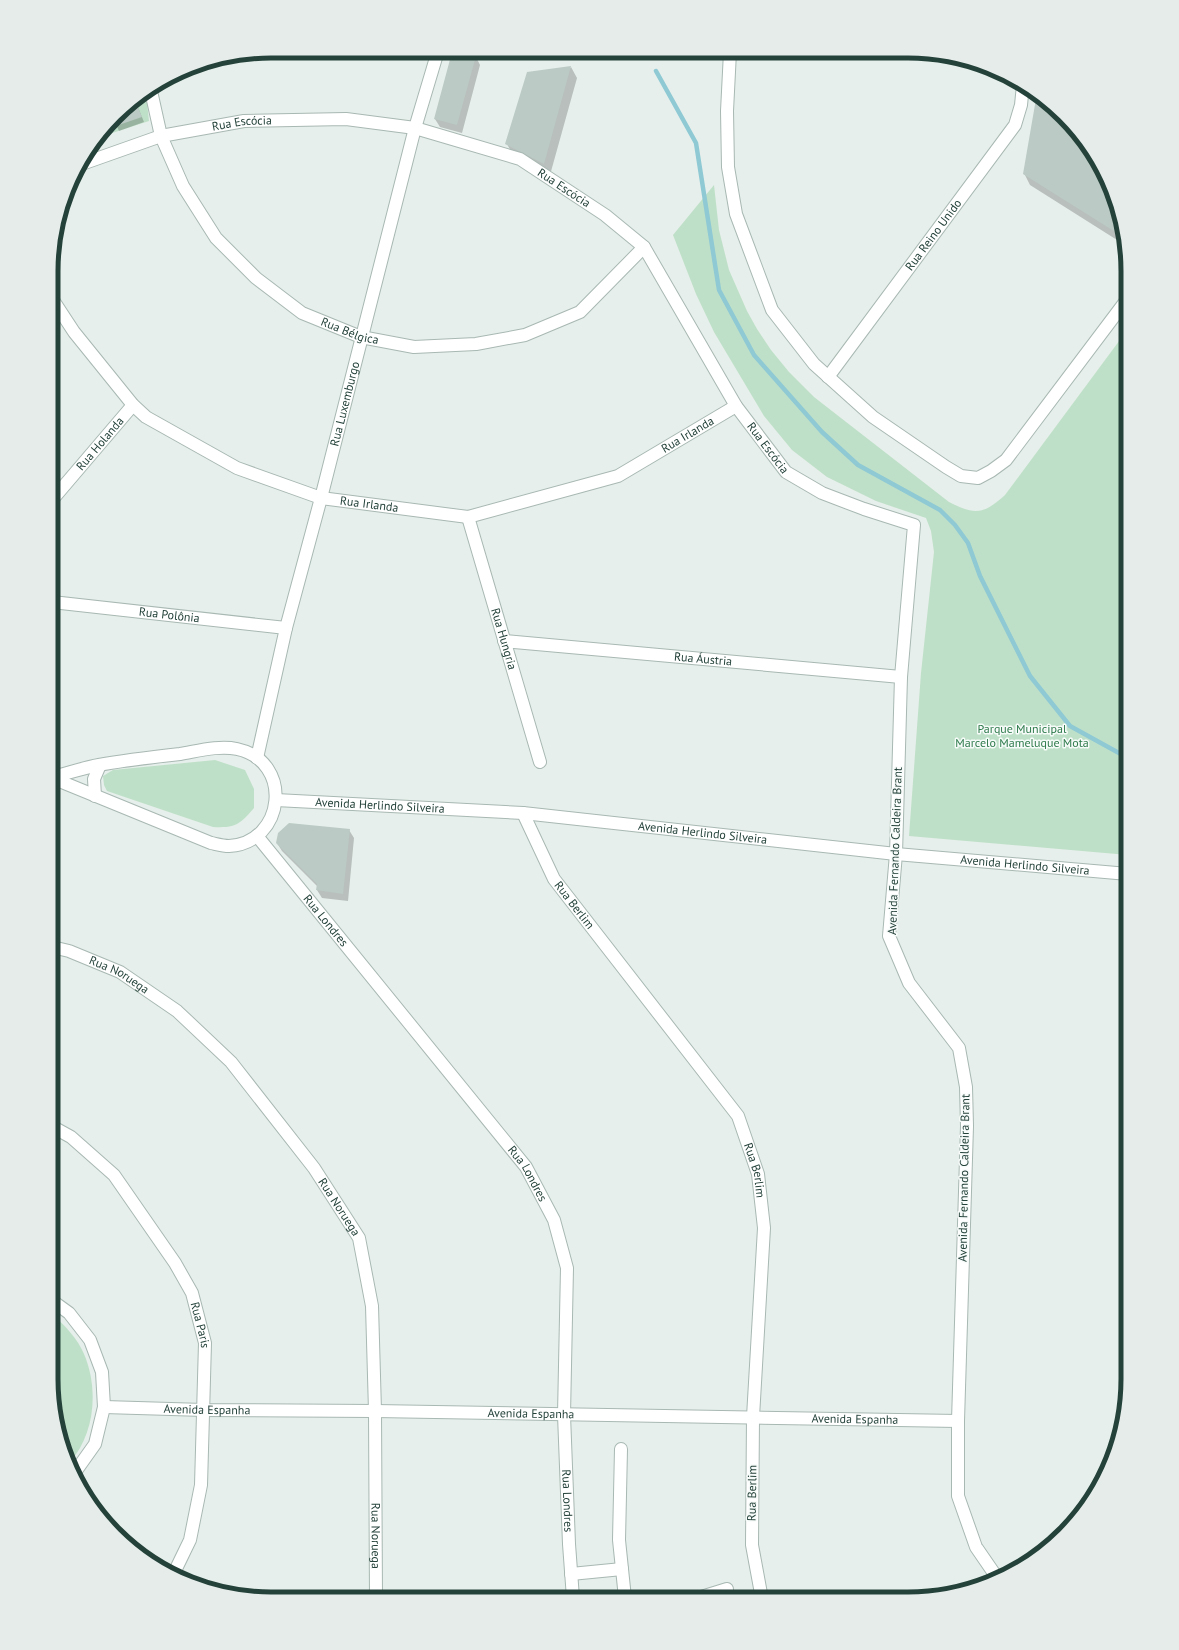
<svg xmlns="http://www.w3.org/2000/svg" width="1179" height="1650" font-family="'PT Sans',sans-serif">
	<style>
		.green { fill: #bfe0c8 }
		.shadow { fill: #0003 }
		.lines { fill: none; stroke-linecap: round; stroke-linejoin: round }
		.stream { stroke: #8ec9d4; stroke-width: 4.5 }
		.building { fill: #bbcac4 }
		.minor-casing { stroke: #a8b8b2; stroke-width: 14 }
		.minor { stroke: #fff; stroke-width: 12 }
		.labels { text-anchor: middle; stroke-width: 3; stroke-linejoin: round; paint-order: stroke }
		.street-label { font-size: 12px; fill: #24423a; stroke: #f7fbf9 }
		.park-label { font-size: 12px; fill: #2d7a4b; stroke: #f7fbf9 }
		.rim { fill: none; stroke: #24423a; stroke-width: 5 }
	</style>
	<rect width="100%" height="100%" fill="#e6efeb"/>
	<path class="green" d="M146,94L149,121L100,137L126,105Z
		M714,185L719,230L729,270L747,311L757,329L771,350L789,372L814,397L949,502C975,515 983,515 1005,495L1128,329V855L909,836L921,673L934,552L931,531L926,518L876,501L827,477L792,450L764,416L714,332L696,294L673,235Z
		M215,760L245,770L254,789V808C239,825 236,828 213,827L107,791L104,785L103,776L113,770Z
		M51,1314C64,1324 78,1339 84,1354C99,1389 95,1435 69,1463L58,1436L51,1380Z"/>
	<path class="shadow" d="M476,57L480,65L462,133L440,127L435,119Z
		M571,67L577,78L550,175L513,155L507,144Z
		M1038,94L1074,126L1105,174L1124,228L1125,245L1030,185L1024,173Z
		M135,100L144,122L119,131L114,120L126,105Z
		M349,830L354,838L348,901L322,898L317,890L318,887L282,851L277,843Z"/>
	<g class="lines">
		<path class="stream" d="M656,71L696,143L719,290L754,355L822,432L858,465L940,510L955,525L968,543L980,576L1030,676L1070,726L1128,758"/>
	</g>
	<path class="building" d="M452,52L476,56L457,125L434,119Z
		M571,66L544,164L505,144L527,72Z
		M1037,93L1074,126L1105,174L1124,228L1125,238L1023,174Z
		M135,100L142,117L107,129L126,105Z
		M289,823L350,829L343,894L316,890L317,884L276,843L278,833Z"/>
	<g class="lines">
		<defs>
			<g id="minor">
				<path d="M730,52L727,111L728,167L736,214L772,310L814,364L873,417L946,467L961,476L978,478L991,471L1006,460L1128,298"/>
				<path id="s1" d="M151,91L161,136L183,186L216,238L256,278L302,313L361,337L414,347L476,344L525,335L580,312L644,247"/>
				<path id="s2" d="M79,165L161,136L244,121L346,119L415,128L520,159L605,215L644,247L736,406L786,472L822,493L864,509L914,525L901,677L896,854L889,936L909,983L959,1048L966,1087L967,1126L958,1421V1496L976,1547L998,1579"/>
				<path id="s3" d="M53,300L74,332L133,405L146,417L237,468L321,498L468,517L618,476L736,406"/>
				<path id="s4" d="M828,377L1015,125L1021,105L1023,85"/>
				<path id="s5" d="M52,500L133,405"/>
				<path id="s6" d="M468,517L540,762"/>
				<path id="s7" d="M52,602L286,628"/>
				<path id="s8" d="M504,641L901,677"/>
				<path id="s9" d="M257,758L286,628L321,498L415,128L438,51"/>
				<path d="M52,778L211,843C216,844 223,846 229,846C285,843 294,761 237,749C219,745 198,751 180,754C153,757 126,760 99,765C83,768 68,773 52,777"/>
				<path d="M95,796L94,779L100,765"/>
				<path id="s10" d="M276,800L523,813L896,854L1128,874"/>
				<path id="s11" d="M523,813L554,879L738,1116L758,1174L764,1228L753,1417L752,1545L762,1599"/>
				<path id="s12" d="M257,836L526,1167L554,1220L567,1268L564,1415L569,1544L573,1598"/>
				<path id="s13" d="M52,947L69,951L120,972L177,1011L231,1062L314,1168L359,1238L372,1306L375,1411L376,1598"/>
				<path id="s14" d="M51,1126L71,1137L114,1175L175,1263L192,1293L205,1343L201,1485L190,1540L173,1575"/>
				<path d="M51,1300L69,1313L90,1340L102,1372L104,1407L95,1444L73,1475"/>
				<path id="s15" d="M104,1407L204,1410L375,1411L958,1421"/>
				<path d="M621,1449L619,1540L625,1598"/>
				<path d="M571,1574L622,1569"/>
				<path d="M698,1598L727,1589"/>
			</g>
		</defs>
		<use href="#minor" class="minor-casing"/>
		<use href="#minor" class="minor"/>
	</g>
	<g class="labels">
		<g class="street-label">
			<text dy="4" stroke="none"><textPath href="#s2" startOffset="169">Rua Escócia</textPath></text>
			<text dy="4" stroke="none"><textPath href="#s2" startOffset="505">Rua Escócia</textPath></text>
			<text dy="4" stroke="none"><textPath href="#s4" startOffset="177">Rua Reino Unido</textPath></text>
			<text dy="4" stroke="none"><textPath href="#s1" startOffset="328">Rua Bélgica</textPath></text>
			<text dy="4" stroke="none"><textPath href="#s9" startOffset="365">Rua Luxemburgo</textPath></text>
			<text dy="4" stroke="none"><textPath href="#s3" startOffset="728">Rua Irlanda</textPath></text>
			<text dy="4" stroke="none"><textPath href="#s5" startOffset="74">Rua Holanda</textPath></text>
			<text dy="4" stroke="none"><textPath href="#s2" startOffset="841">Rua Escócia</textPath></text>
			<text dy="4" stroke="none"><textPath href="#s3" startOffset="392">Rua Irlanda</textPath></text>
			<text dy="4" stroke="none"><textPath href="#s7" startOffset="118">Rua Polônia</textPath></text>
			<text dy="4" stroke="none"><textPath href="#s6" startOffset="127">Rua Hungria</textPath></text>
			<text dy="4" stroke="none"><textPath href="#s8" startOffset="200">Rua Áustria</textPath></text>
			<text dy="4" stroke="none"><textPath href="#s10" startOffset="104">Avenida Herlindo Silveira</textPath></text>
			<text dy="4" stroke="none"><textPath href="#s10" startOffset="428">Avenida Herlindo Silveira</textPath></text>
			<text transform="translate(895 851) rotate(-88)" y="4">Avenida Fernando Caldeira Brant</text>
			<text dy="4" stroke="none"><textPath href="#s10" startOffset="752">Avenida Herlindo Silveira</textPath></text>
			<text dy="4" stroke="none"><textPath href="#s11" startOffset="106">Rua Berlim</textPath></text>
			<text dy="4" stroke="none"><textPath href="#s12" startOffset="109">Rua Londres</textPath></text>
			<text dy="4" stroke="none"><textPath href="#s13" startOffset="73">Rua Noruega</textPath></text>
			<text dy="4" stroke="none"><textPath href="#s11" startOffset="430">Rua Berlim</textPath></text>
			<text dy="4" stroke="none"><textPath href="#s12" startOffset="433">Rua Londres</textPath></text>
			<text transform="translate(964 1178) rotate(-89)" y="4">Avenida Fernando Caldeira Brant</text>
			<text dy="4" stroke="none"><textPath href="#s13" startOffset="397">Rua Noruega</textPath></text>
			<text dy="4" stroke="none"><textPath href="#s14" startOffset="255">Rua Paris</textPath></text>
			<text dy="4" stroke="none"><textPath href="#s15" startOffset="103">Avenida Espanha</textPath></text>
			<text dy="4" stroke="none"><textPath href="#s15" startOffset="427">Avenida Espanha</textPath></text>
			<text dy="4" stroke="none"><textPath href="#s15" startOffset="751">Avenida Espanha</textPath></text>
			<text transform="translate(752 1493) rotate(-89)" y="4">Rua Berlim</text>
			<text dy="4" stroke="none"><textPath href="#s12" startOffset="769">Rua Londres</textPath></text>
			<text dy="4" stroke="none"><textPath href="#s13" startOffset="733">Rua Noruega</textPath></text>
		</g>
		<g class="park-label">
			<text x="1022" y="733">Parque Municipal<tspan x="1022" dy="14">Marcelo Mameluque Mota</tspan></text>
		</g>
	</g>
	<path d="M0 0H1179V1650H0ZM271 58H908A213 213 0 0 1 1121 271V1379A213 213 0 0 1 908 1592H271A213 213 0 0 1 58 1379V271A213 213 0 0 1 271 58Z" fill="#e6ecea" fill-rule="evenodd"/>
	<path class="rim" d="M271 58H908A213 213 0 0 1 1121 271V1379A213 213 0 0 1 908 1592H271A213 213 0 0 1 58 1379V271A213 213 0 0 1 271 58Z"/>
</svg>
